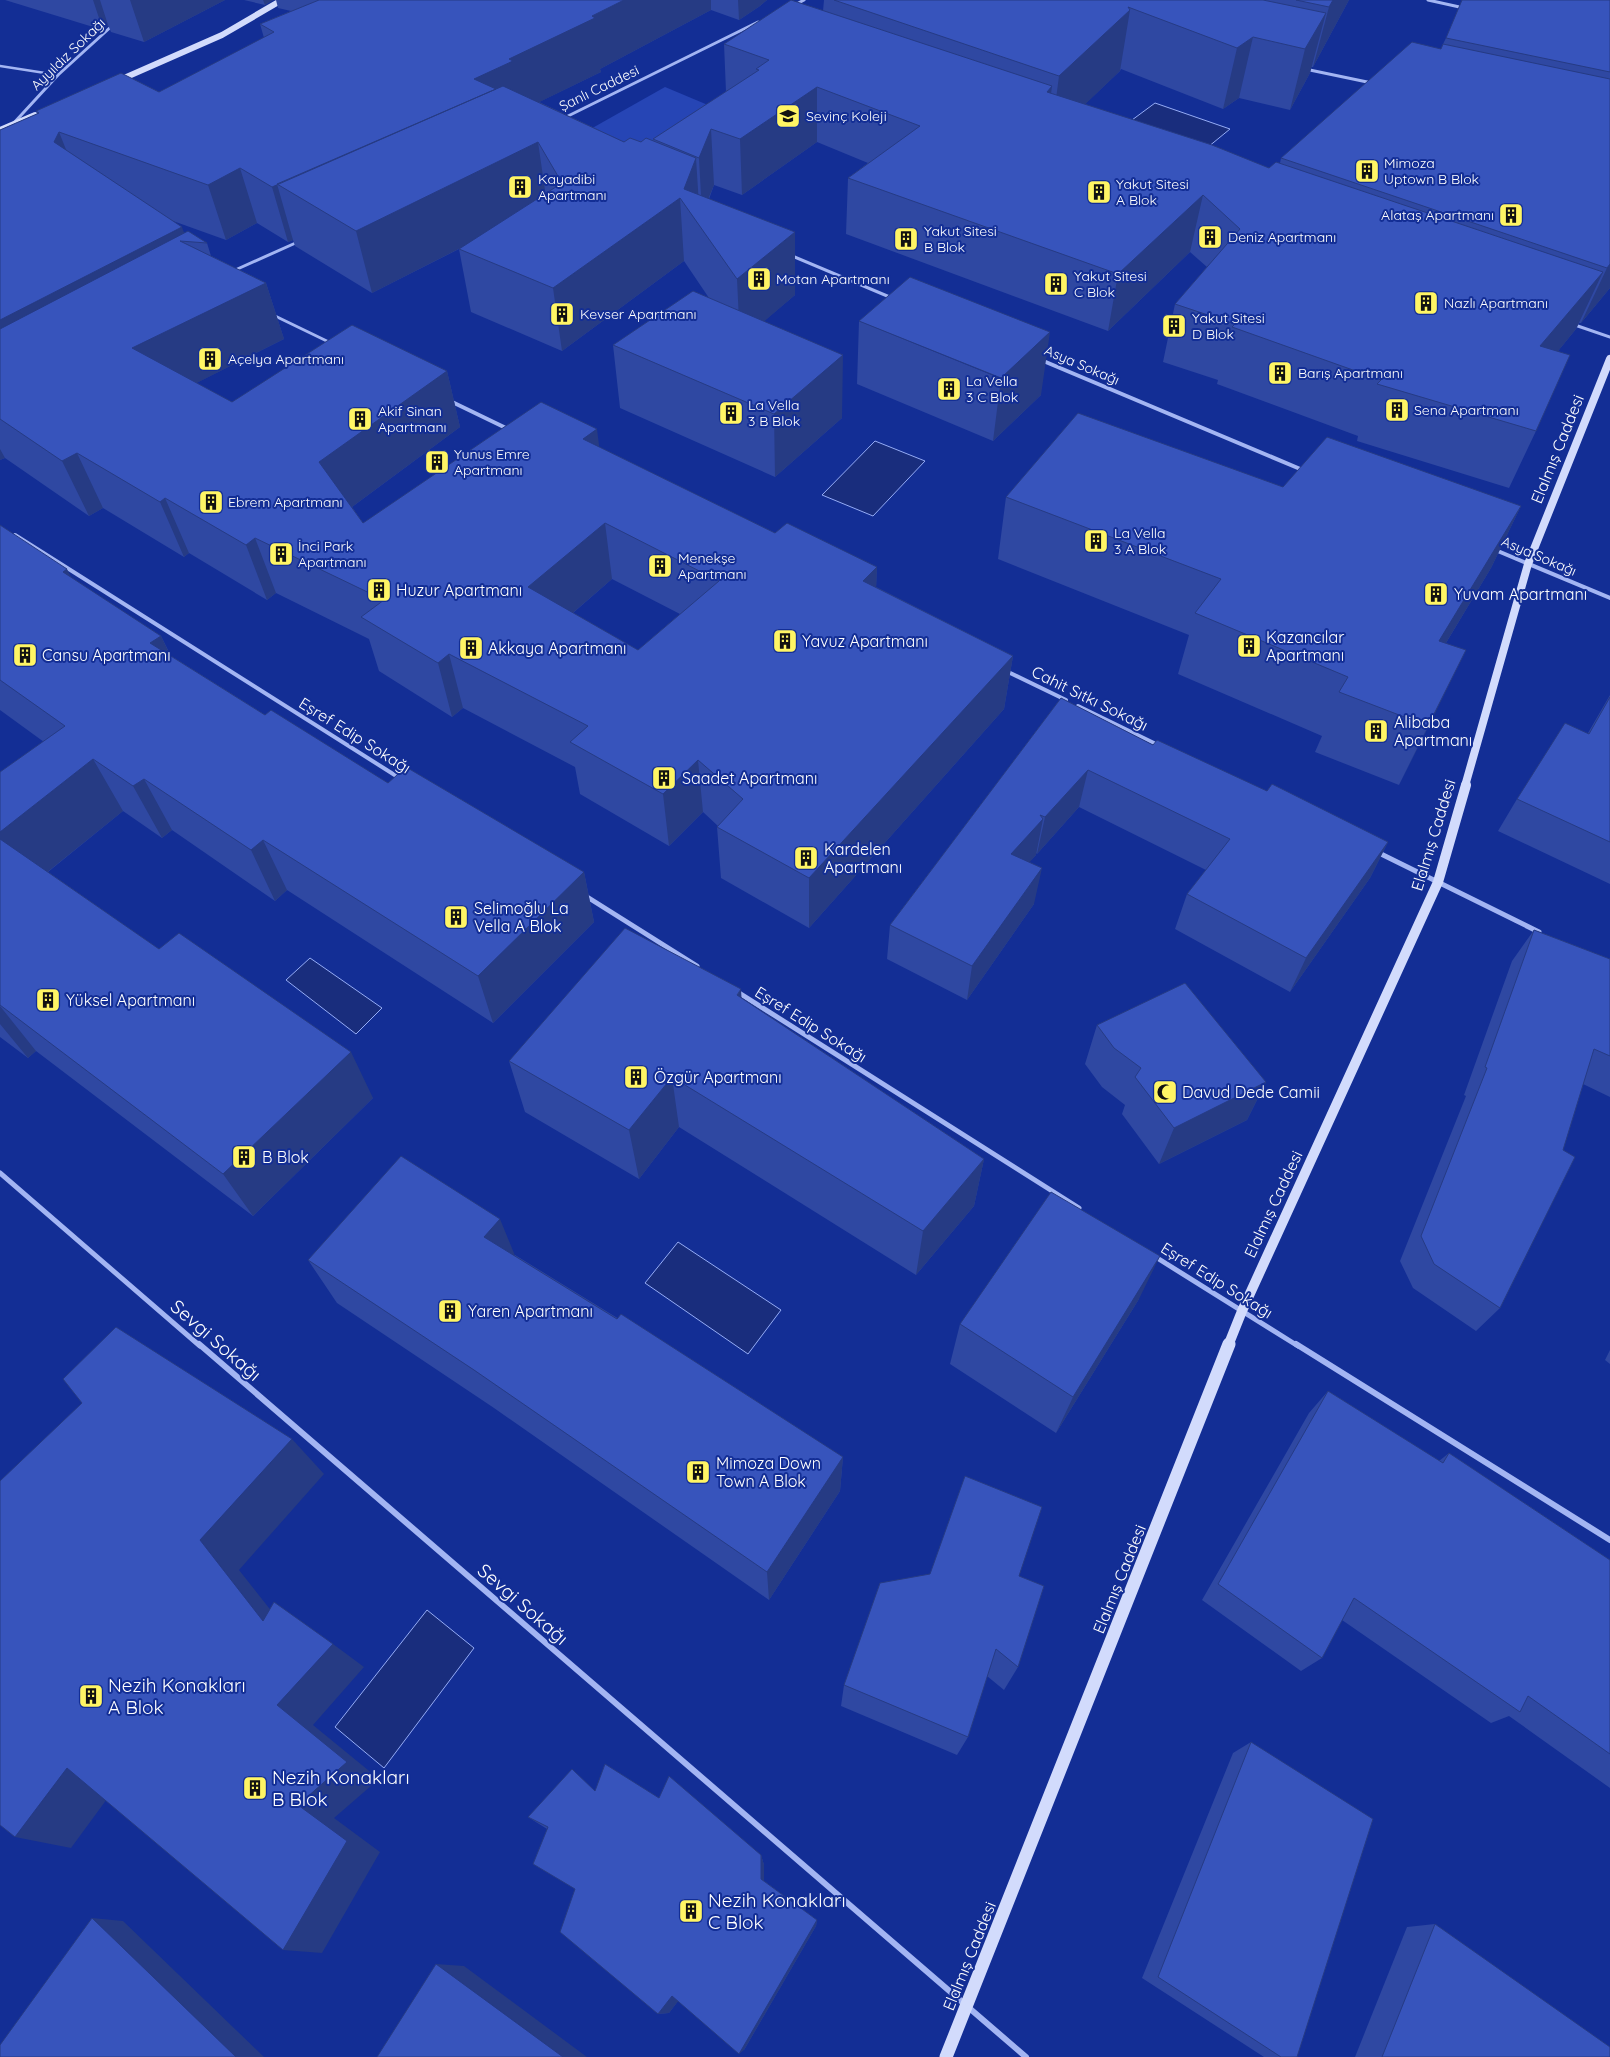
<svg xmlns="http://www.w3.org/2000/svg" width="1610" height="2057" font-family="Quicksand,sans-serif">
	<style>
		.green { fill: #2645b5 }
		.water { fill: #192d7d; stroke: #95acf6 }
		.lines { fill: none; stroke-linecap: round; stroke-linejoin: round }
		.lane { stroke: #a3b5f3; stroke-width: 2.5 }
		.street-far3 { stroke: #a3b5f3; stroke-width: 3 }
		.street-far2 { stroke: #a3b5f3; stroke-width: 4 }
		.street-far1 { stroke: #a3b5f3; stroke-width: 5 }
		.street { stroke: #a3b5f3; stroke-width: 6 }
		.secondary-far3 { stroke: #d2dbfc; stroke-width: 6 }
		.secondary-far2 { stroke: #d2dbfc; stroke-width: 8 }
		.secondary-far1 { stroke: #d2dbfc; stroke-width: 10 }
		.secondary { stroke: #d2dbfc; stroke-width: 13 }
		.wall { fill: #2f48a2; fill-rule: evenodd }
		.shaded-wall { fill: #263b84 }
		.building { fill: #3754bc; stroke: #263b84; fill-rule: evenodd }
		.labels { text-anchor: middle; stroke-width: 4; stroke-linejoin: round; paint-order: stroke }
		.far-street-label { font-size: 14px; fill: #fff; stroke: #132e95 }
		.far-poi-label { font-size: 14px; fill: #fff; stroke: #132e95; text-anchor: start }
		.street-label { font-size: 16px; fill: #fff; stroke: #132e95 }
		.poi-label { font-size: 16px; fill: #fff; stroke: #132e95; text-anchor: start }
		.near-street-label { font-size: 19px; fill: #fff; stroke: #132e95 }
		.near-poi-label { font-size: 19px; fill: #fff; stroke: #132e95; text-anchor: start }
	</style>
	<rect width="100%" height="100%" fill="#132e95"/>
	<path class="green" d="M665,87L746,121L662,172L580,135Z"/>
	<path class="water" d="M1155,103L1230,129L1208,147L1132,120Z
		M875,441L925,461L873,516L822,495Z
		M310,958L382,1008L356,1034L286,980Z
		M678,1242L781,1310L748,1354L645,1283Z
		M427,1610L474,1648L384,1768L335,1727Z"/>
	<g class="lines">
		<path class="lane" d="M0,66L58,75"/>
		<path class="street-far3" d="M1428,0L1464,8
			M793,6L804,0
			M1305,69L1372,83
			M562,119L758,22
			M12,125L58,75L114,24
			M790,255L892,298
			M233,271L300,241
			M273,315L333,344
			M1572,324L1610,337"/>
		<path class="street-far2" d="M1041,360L1305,471
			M448,400L508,429
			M15,535L401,779
			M1493,549L1610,598
			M1006,671L1066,700
			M1078,706L1160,746"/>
		<path class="street-far1" d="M1377,852L1539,932
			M584,895L697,966
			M736,991L1079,1208
			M0,1173L200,1346
			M1154,1256L1298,1346"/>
		<path class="street" d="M199,1344L1026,2057
			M1296,1344L1610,1540"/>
		<path class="secondary-far3" d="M115,82L222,35L282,0
			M0,130L35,115"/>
		<path class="secondary-far2" d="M1465,786L1528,564L1610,359"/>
		<path class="secondary-far1" d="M1228,1346L1242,1311L1438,882L1466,785"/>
		<path class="secondary" d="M946,2057L1229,1344"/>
	</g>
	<path class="wall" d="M5,0H225L144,42L111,32L108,25L103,30Z
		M244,0H273L265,5Z
		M276,0H767L760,6L739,20L711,10L600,69L601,72L539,102L624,142L653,141V139L726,92L724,44L823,11L824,0H1349L1313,67H1311L1310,73L1290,110L1239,98L1223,109L1121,69L1120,71L1085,104L1269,168L1280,163L1281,158L1441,49L1443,44L1446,38L1610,0V288L1581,323H1579L1576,329L1558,351L1536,431L1509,488L1357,441L1358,436L1217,384L1218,380L1163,362L1175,304L1207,267L1190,252L1108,331L846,234L848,178L868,163L817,142L742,195L714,185L709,199L795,232V295L764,321L842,418L775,477L620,408L613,345L709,298L684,261L562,351L471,312L459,249L372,293L295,246L293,240L288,242L257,223L226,240L173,221L184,233L207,243L211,256L266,283L284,339L196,383L232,402L447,371L460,427L352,507L363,523L599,447L775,533L877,567L876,587L1013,656L1004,709L809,928L721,878L717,827L718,826L703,812L669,846L580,794L575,767L463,708L452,717L379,671L369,639L276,593L267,600L189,553L184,557L103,508L89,516L5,458L0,460V130L37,114L36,111L159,92L264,38L260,24L291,11L278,8ZM612,579L680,614L638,650L573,613Z
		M859,321L1041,395L993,441L857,384Z
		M1283,487L1521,506L1491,568L1446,643L1436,711L1399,785L1315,752L1322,736L1178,674L1189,635L998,559L1006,497Z
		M0,525L71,578L161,636L171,656L265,715L388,783L584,872L594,922L493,1023L287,890L275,901L172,830L162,838L123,811L48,872L373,1098L253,1216L36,1051L28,1058L0,1037V772L44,742L0,710Z
		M1610,695V884L1498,831L1517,799L1588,733Z
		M1061,698L1153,745L1388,842L1370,878L1290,992L1175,929L1187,894L1206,870L1079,807L1037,854L1036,853V855L1029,862L1034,904L967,1000L887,959L890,925Z
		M1534,930L1610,959V1097L1583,1084L1500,1308L1476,1331L1413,1288L1400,1261L1466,1096L1464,1095L1512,961Z
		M742,998L984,1159L974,1206L916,1275L679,1127L639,1179L525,1112L509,1061Z
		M1097,1025L1266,1082L1247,1120L1159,1164L1122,1114L1125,1105L1102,1087L1085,1064Z
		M515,1255L843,1457L840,1491L769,1600L494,1408L337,1303L308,1260Z
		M1139,1299L1056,1433L950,1364L960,1324Z
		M1610,1350V1364L1605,1360Z
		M1328,1391L1439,1461L1449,1453L1610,1560V1788L1509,1716L1491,1723L1342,1620L1322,1658L1301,1671L1202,1600L1309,1413Z
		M1019,1576L1018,1667L1004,1690L987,1676L968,1737L957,1755L841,1706L844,1685Z
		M1251,1742L1297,2057H1264L1142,1978L1233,1753Z
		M595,1791L659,1798L761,1855L764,1865V1881L817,1920L816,1926L744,2050L678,2001L669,2013L658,2014L575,1889L547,1829L528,1817Z
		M1435,1924L1610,2057H1355L1407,1927Z"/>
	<path class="shaded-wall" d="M93,0H100L108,25L103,30Z
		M130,0H225L144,42Z
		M263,0H273L265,5Z
		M624,0H711V10L600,69L601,72L521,111L474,79L509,59Z
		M738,0H767L760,6L739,20Z
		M1333,0H1349L1313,67L1329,7Z
		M1130,10L1120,71L1051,137L1059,76Z
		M1326,13L1310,73L1290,110L1305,49Z
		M1253,37L1239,98L1223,109L1237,48Z
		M1052,86L1045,142L1047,92Z
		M817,87V142L742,195L740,139Z
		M711,129L714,185L702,214L699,158Z
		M59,132L81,187L54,142Z
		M538,142L547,204L372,293L356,231Z
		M696,158L700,221L684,189Z
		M240,168L257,223L226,240L208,185Z
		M277,184L293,240L288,242L272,187Z
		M1203,195L1190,252L1108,331L1118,274Z
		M680,198L684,261L562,351L553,288Z
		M182,227L187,241H180L0,391V320Z
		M795,232V295L740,342L737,279Z
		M1610,264V288L1581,323L1607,268Z
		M1603,272L1576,329L1515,404L1540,346Z
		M266,283L284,339L155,404L132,348Z
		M1050,332L1041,395L993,441L1001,378Z
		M843,355L842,418L775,477L774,414Z
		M447,371L460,427L337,518L319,462Z
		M597,429L604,485L583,439Z
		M0,449L5,458L0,460Z
		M77,453L103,508L89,516L62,461Z
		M165,498L189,553L184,557L160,502Z
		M1521,506L1491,568L1411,701L1439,641Z
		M605,523L612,579L539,642L528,587Z
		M255,538L276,593L267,600L246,545Z
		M877,567L875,622L863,581Z
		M67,569L95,624L63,572Z
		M161,636L187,690L150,643Z
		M1466,650L1436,711L1399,785L1428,726Z
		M449,654L463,708L452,717L438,663Z
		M1013,656L1004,709L809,928V878Z
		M93,759L123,811L30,886L0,843V832Z
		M698,760L703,812L669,846L663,794Z
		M1088,770L1079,807L1037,854L1045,817Z
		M144,779L172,830L162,838L133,786Z
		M1043,819L1036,855L1005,890L1011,854Z
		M263,840L287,890L275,901L251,850Z
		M1388,842L1370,878L1290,992L1306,958Z
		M1042,868L1034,904L967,1000L972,966Z
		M584,872L594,922L493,1023L478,976Z
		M741,989L744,1042L737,995Z
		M0,1006L36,1051L28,1058L0,1024Z
		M351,1052L373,1098L253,1216L223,1174Z
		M672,1077L679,1127L639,1179L629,1130Z
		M1266,1082L1247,1120L1159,1164L1174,1128Z
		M984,1159L974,1206L916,1275L923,1231Z
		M500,1219L518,1263L484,1237Z
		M1160,1256L1139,1299L1056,1433L1073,1397Z
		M292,1439L324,1474L239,1570L299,1646L263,1621L200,1540Z
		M843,1457L840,1491L769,1600L767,1572Z
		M333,1644L364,1667L313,1725L379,1779L334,1818L380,1852L322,1953L283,1950L298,1805L277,1705Z
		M67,1768L118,1784L71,1848L15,1837Z
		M761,1855L764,1865V1887L761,1879Z
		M92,1918L123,1921L264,2057H236Z
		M817,1920L816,1926L744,2050L739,2054Z
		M436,1964L464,1966L587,2057H563Z
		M672,1996H682L669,2013L658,2014Z"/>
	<path class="building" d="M319,0H624L592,16L595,18L509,59L513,61L474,79L496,89L272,187L240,168L208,185L59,132L54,142L182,227L0,320V130L39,113L36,111L121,73L159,92L274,32L260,24Z
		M791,0L1052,86L1047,92L1212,145L1269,168L1276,162L1603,272L1540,346L1570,355L1536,431L1377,384L1381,380L1232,327L1235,324L1175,304L1240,229L1203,195L1118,274L848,178L920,126L817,87L740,139L711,129L699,158L653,139L759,70L756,69L769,60L724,44Z
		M834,0H1263L1326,13L1305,49L1253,37L1237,48L1128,7L1130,10L1059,76Z
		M1296,0H1333L1329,7Z
		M1462,0H1610V72L1446,38Z
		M1412,42L1441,49L1443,44L1610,79V264L1607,268L1281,158Z
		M503,86L624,142L630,138L641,142L646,138L696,158L684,189L795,232L737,279L680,198L553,288L459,249L562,183L538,142L356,231L277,184Z
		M188,231L207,243L180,241L266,283L132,348L232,402L352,325L447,371L319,462L363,523L541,402L597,429L583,439L775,533L787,523L877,567L863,581L1013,656L809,878L717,827L743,799L698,760L663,794L570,742L588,726L449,654L438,663L361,617L384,600L255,538L246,545L165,498L160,502L77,453L62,461L0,419V329ZM605,523L719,581L638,650L528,587Z
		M910,277L1050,332L1001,378L859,321Z
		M693,291L843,355L774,414L613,345Z
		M1078,413L1283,487L1327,437L1521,506L1439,641L1466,650L1428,726L1339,692L1348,677L1195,613L1221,579L1006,497Z
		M0,525L67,569L63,572L161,636L150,643L265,715L271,710L388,783L406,767L584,872L478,976L263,840L251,850L144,779L133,786L93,759L0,832V772L65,726L0,680Z
		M1610,697V842L1517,799L1565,723L1589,734Z
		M1061,698L1153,745L1157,740L1267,791L1272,784L1388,842L1306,958L1187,894L1230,839L1088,770L1045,817L1040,815L1043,819L1011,854L1042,868L972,966L890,925Z
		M0,839L159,949L179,933L351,1052L223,1174L0,1005Z
		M625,928L741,989L737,995L984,1159L923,1231L672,1077L629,1130L509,1061Z
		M1534,930L1610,959V1056L1594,1049L1563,1150L1575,1157L1500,1308L1434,1264L1421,1236L1487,1068L1485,1067Z
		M1185,983L1266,1082L1174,1128L1135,1077L1141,1068L1114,1048L1097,1025Z
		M401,1156L500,1219L484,1237L617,1319L621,1314L843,1457L767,1572L474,1370L308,1260Z
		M1051,1192L1160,1256L1073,1397L960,1324Z
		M116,1327L292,1439L200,1540L263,1621L274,1602L333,1644L277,1705L347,1762L298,1805L347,1841L283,1950L67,1768L15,1837L0,1825V1481L82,1403L63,1379Z
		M1328,1391L1443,1463L1449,1453L1610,1560V1754L1528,1696L1520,1712L1354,1598L1322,1658L1218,1584Z
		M965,1476L1042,1507L1019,1576L1044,1586L1018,1667L996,1649L968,1737L844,1685L880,1583L930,1574Z
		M1251,1742L1373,1819L1297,2057H1281L1158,1977Z
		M605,1764L659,1798L669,1776L761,1855V1879L817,1920L739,2054L672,1996L658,2014L560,1932L575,1889L533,1864L548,1827L528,1817L572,1769L595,1791Z
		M92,1918L236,2057H0V2045Z
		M1435,1924L1610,2047V2057H1382Z
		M436,1964L563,2057H377Z"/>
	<defs>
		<symbol id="school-square" viewBox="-11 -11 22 22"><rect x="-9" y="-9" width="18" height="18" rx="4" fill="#fff564" stroke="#132e95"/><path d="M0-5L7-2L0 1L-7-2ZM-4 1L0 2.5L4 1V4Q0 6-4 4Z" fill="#111"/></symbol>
		<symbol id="building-square" viewBox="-11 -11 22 22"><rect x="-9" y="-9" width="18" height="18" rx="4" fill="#fff564" stroke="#132e95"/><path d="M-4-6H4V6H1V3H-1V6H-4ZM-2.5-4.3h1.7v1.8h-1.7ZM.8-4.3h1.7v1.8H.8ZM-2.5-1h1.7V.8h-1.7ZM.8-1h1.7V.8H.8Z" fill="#111"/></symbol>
		<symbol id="mosque-square" viewBox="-11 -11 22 22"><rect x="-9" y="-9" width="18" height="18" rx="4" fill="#fff564" stroke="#132e95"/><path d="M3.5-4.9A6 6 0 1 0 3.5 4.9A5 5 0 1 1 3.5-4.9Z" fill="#111"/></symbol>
	</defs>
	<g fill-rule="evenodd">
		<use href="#school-square" x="774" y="102" width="28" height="28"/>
		<use href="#building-square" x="1353" y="157" width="28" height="28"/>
		<use href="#building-square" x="506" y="173" width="28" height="28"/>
		<use href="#building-square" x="1085" y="178" width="28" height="28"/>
		<use href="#building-square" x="1497" y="201" width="28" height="28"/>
		<use href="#building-square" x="1196" y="223" width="28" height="28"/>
		<use href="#building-square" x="892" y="225" width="28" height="28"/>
		<use href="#building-square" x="745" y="265" width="28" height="28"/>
		<use href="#building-square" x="1042" y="270" width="28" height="28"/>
		<use href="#building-square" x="1412" y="289" width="28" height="28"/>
		<use href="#building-square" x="548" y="300" width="28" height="28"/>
		<use href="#building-square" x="1160" y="312" width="28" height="28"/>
		<use href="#building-square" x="196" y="345" width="28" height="28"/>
		<use href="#building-square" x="1266" y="359" width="28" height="28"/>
		<use href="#building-square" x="935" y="375" width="28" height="28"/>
		<use href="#building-square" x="1383" y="396" width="28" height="28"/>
		<use href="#building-square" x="717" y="399" width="28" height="28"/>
		<use href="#building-square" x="346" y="405" width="28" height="28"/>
		<use href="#building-square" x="423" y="448" width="28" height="28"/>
		<use href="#building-square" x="197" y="488" width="28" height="28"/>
		<use href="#building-square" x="1082" y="527" width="28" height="28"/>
		<use href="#building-square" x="267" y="540" width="28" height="28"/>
		<use href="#building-square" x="646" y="552" width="28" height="28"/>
		<use href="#building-square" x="365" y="576" width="28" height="28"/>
		<use href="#building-square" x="1422" y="580" width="28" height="28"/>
		<use href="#building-square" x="771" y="627" width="28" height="28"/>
		<use href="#building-square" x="1235" y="632" width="28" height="28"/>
		<use href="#building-square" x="457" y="634" width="28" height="28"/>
		<use href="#building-square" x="11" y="641" width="28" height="28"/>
		<use href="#building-square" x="1362" y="717" width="28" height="28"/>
		<use href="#building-square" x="650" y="764" width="28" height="28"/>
		<use href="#building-square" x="792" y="844" width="28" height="28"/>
		<use href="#building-square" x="442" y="903" width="28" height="28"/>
		<use href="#building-square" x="34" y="986" width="28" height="28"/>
		<use href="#building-square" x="622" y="1063" width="28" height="28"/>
		<use href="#mosque-square" x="1151" y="1078" width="28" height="28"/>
		<use href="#building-square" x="230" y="1143" width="28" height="28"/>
		<use href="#building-square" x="436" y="1297" width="28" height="28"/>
		<use href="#building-square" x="684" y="1458" width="28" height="28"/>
		<use href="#building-square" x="77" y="1682" width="28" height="28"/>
		<use href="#building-square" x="241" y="1774" width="28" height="28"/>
		<use href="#building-square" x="677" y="1897" width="28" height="28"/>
	</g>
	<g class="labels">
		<g class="far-street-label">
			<text transform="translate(68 54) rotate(-44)" y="5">Ayyıldız Sokağı</text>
			<text transform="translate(599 88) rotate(-26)" y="5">Şanlı Caddesi</text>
			<text transform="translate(1082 365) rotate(23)" y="5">Asya Sokağı</text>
			<text transform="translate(1539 556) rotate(23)" y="5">Asya Sokağı</text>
		</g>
		<g class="far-poi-label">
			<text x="806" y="121">Sevinç Koleji</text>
			<text x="1384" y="168">Mimoza<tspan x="1384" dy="16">Uptown B Blok</tspan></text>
			<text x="538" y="184">Kayadibi<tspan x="538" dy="16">Apartmanı</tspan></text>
			<text x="1116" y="189">Yakut Sitesi<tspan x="1116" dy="16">A Blok</tspan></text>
			<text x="1494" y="220" text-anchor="end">Alataş Apartmanı</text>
			<text x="924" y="236">Yakut Sitesi<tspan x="924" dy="16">B Blok</tspan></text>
			<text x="1228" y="242">Deniz Apartmanı</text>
			<text x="1074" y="281">Yakut Sitesi<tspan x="1074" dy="16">C Blok</tspan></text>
			<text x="776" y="284">Motan Apartmanı</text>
			<text x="1444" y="308">Nazlı Apartmanı</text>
			<text x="580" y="319">Kevser Apartmanı</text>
			<text x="1192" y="323">Yakut Sitesi<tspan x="1192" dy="16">D Blok</tspan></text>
			<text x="228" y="364">Açelya Apartmanı</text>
			<text x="1298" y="378">Barış Apartmanı</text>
			<text x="966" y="386">La Vella<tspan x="966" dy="16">3 C Blok</tspan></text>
			<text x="748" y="410">La Vella<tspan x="748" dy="16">3 B Blok</tspan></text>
			<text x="1414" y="415">Sena Apartmanı</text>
			<text x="378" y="416">Akif Sinan<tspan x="378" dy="16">Apartmanı</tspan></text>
			<text x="454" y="459">Yunus Emre<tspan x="454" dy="16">Apartmanı</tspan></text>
			<text x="228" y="507">Ebrem Apartmanı</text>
			<text x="1114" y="538">La Vella<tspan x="1114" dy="16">3 A Blok</tspan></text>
			<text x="298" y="551">İnci Park<tspan x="298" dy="16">Apartmanı</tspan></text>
			<text x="678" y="563">Menekşe<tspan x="678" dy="16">Apartmanı</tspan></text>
		</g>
		<g class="street-label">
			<text transform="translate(1557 449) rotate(-68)" y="6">Elalmış Caddesi</text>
			<text transform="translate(1090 698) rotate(26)" y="6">Cahit Sıtkı Sokağı</text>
			<text transform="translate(355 735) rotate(32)" y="6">Eşref Edip Sokağı</text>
			<text transform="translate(1433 835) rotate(-73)" y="6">Elalmış Caddesi</text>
			<text transform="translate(811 1024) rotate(32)" y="6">Eşref Edip Sokağı</text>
			<text transform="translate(1273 1204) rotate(-65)" y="6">Elalmış Caddesi</text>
			<text transform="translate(1217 1280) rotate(32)" y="6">Eşref Edip Sokağı</text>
			<text transform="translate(1119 1579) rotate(-68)" y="6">Elalmış Caddesi</text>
			<text transform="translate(969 1956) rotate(-68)" y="6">Elalmış Caddesi</text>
		</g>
		<g class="poi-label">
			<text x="396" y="596">Huzur Apartmanı</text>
			<text x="1454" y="600">Yuvam Apartmanı</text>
			<text x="1266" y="643">Kazancılar<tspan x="1266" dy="18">Apartmanı</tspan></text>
			<text x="802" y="647">Yavuz Apartmanı</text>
			<text x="488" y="654">Akkaya Apartmanı</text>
			<text x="42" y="661">Cansu Apartmanı</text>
			<text x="1394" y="728">Alibaba<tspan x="1394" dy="18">Apartmanı</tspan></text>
			<text x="682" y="784">Saadet Apartmanı</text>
			<text x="824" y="855">Kardelen<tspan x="824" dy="18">Apartmanı</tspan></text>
			<text x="474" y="914">Selimoğlu La<tspan x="474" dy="18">Vella A Blok</tspan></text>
			<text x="66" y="1006">Yüksel Apartmanı</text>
			<text x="654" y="1083">Özgür Apartmanı</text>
			<text x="1182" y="1098">Davud Dede Camii</text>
			<text x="262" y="1163">B Blok</text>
			<text x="468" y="1317">Yaren Apartmanı</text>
			<text x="716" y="1469">Mimoza Down<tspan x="716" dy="18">Town A Blok</tspan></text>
		</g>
		<g class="near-street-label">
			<text transform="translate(216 1340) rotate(41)" y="7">Sevgi Sokağı</text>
			<text transform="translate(523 1604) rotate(41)" y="7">Sevgi Sokağı</text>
		</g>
		<g class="near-poi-label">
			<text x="108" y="1692">Nezih Konakları<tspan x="108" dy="22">A Blok</tspan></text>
			<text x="272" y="1784">Nezih Konakları<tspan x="272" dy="22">B Blok</tspan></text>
			<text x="708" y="1907">Nezih Konakları<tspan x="708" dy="22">C Blok</tspan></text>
		</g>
	</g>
</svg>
